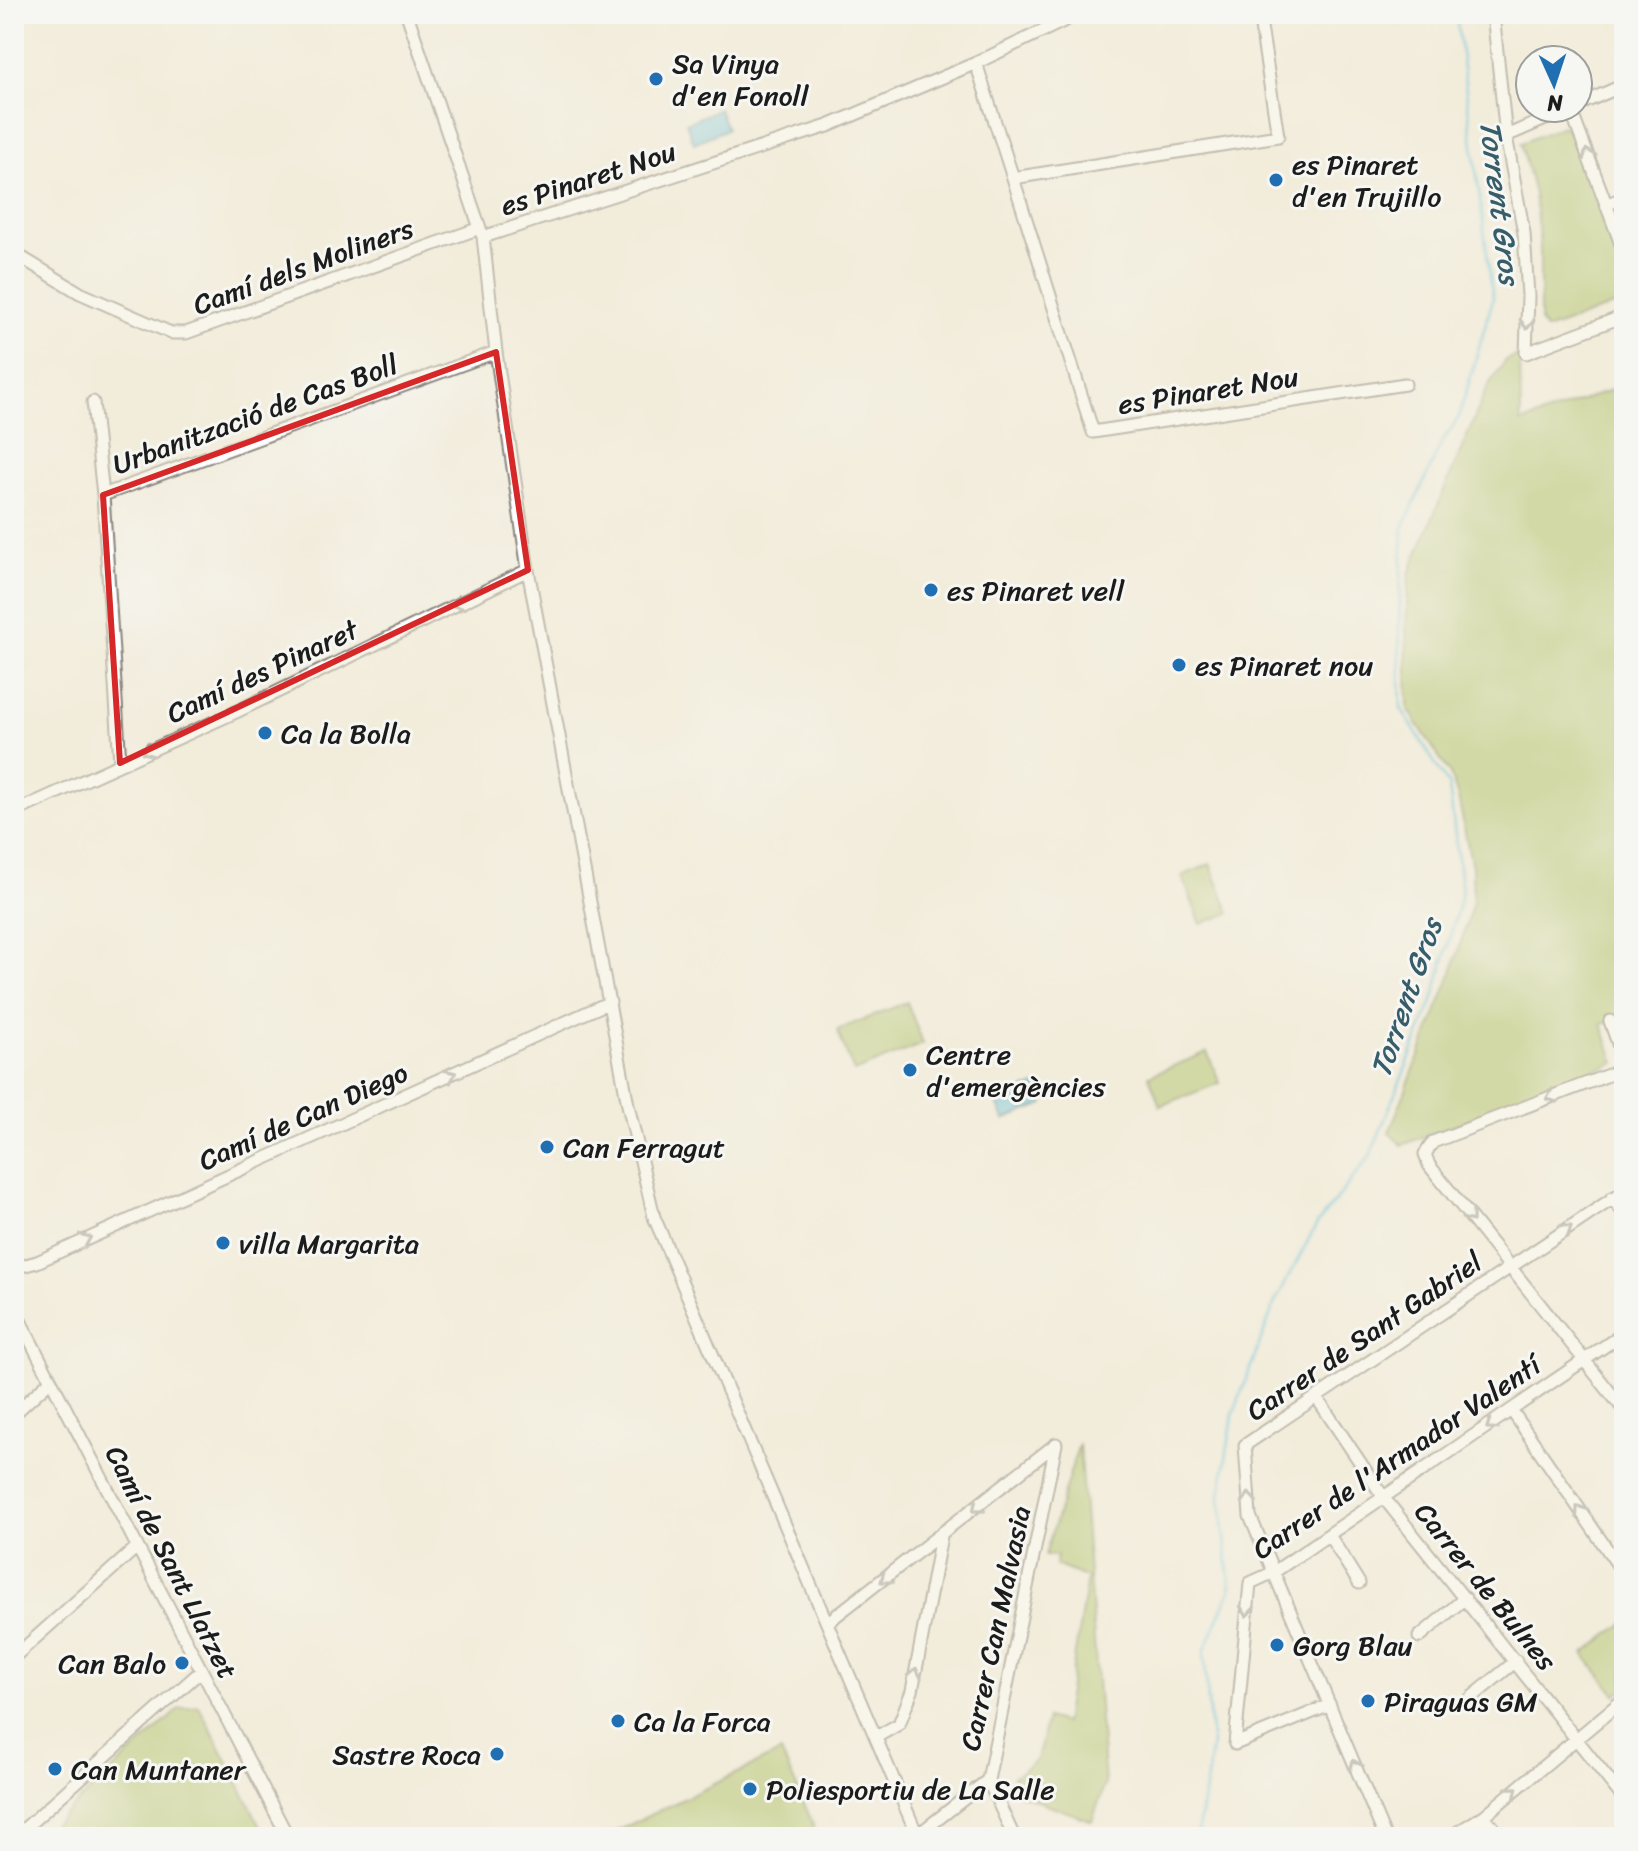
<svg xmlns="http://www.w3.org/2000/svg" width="1638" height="1851" font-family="Sriracha,sans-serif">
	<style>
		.green { fill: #abc166; stroke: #646e41; stroke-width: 2 }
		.water { fill: #60bfde; stroke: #3e6e7d; stroke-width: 2 }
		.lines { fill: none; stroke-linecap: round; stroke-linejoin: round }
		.stream { stroke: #60bfde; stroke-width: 3 }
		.street-casing { stroke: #87847c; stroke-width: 15 }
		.street { stroke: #fff; stroke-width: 11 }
		.oneway { stroke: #999 }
		.marked { fill: none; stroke: #d62828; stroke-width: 6; stroke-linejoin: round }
		.poi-dot { fill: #1f6fb2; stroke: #f6f6f2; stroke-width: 3 }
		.labels { text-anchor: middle; stroke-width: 6; stroke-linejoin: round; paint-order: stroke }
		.poi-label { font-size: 28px; fill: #1c1c1c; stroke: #f6f6f2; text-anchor: start }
		.street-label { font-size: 28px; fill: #1c1c1c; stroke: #f6f6f2 }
		.water-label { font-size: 30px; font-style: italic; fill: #375d6a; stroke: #f6f6f2 }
	</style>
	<rect width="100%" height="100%" fill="#f6f6f2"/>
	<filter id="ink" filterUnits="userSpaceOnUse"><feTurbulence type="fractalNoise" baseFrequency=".0125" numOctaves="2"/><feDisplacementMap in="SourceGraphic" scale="16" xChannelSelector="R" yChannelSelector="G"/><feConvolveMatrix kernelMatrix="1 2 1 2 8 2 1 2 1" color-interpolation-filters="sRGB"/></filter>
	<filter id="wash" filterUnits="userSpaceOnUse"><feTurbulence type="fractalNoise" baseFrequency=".006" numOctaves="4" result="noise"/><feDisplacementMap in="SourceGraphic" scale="32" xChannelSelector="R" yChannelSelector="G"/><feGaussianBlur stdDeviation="1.8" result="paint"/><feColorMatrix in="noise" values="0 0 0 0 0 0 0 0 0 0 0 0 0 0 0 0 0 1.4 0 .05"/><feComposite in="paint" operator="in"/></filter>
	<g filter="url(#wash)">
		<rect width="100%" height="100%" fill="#f2ecdb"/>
		<path class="green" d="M1563,126L1569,129L1624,277V302L1546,330L1540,322V246L1534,194L1521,143Z
			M1520,355L1521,423L1619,387L1624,400V1018L1602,1024L1615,1063L1402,1145L1389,1133L1452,972L1473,902L1472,867L1458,797L1450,774L1408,709L1406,626L1409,574L1488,386L1506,360Z
			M1210,864L1230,913L1201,924L1182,876Z
			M907,1002L923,1044L854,1072L837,1030Z
			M1207,1052L1220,1083L1160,1106L1149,1076Z
			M1079,1443L1105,1784L1092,1821L1019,1794L1013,1777L1037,1760L1047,1718L1064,1723L1087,1578L1055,1565L1057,1556L1045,1555Z
			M1624,1623V1688L1616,1695L1584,1654Z
			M199,1706L266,1837H40L179,1709Z
			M781,1752L814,1826L813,1837H604Z"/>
		<path class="water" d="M719,109L727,129L694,143L686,123Z
			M1036,1085L1044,1104L1004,1120L996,1100Z"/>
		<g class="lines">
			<path class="stream" d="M1197,1837L1212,1747L1204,1652L1231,1589L1220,1496L1233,1415L1275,1302L1317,1224L1370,1156L1434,998L1462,892L1449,786L1401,708L1399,627L1403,528L1441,444L1459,417L1493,299L1456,14"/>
		</g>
	</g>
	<g filter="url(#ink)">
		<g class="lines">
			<defs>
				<path id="street" d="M407,14L483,237L496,352L528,570L628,1105L654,1217L918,1837
					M1493,14L1506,136L1524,233L1528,296L1526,353L1624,316
					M976,63L1013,178L1278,136L1259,14
					M1578,105L1624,85
					M1570,108L1624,252
					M1506,136L1571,108
					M1013,178L1093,432L1405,384
					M1607,204L1624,198
					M483,237L828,126L976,63L1078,14
					M14,253L80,293L171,333H186L480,228
					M93,402L103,495
					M120,763L103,495L496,352
					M14,812L236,712L528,570
					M1610,1021L1624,1061
					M1624,1069L1433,1142L1425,1154L1429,1165L1624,1410
					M1612,1198L1624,1213
					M14,1268L37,1262L610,1002
					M14,1309L288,1837
					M1317,1398L1384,1498L1624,1799
					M1512,1411L1624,1574
					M14,1414L51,1380
					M1329,1535L1359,1583
					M828,1622L1056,1444
					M1419,1637L1465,1598
					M14,1657L137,1547
					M1471,1698L1516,1661
					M1330,1705L1235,1744L1250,1583L1274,1572L1624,1333
					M878,1736L899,1724L912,1691L941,1536
					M988,1780L1014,1837
					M1484,1816L1501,1837
					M15,1837L201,1671
					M915,1837L988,1780L1056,1444
					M1385,1837L1250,1516L1245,1445L1624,1191
					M1450,1837L1484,1816L1624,1699"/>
			</defs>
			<use href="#street" class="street-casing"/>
			<use href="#street" class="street"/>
		</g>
		<defs><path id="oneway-chevron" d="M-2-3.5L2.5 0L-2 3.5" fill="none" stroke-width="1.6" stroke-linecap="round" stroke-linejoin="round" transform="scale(2)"/></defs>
		<g class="oneway">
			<use href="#oneway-chevron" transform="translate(1588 154) rotate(-111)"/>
			<use href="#oneway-chevron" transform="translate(1527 324) rotate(92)"/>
			<use href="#oneway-chevron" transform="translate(458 604) rotate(154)"/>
			<use href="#oneway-chevron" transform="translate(147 751) rotate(156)"/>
			<use href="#oneway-chevron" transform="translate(451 1075) rotate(-25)"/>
			<use href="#oneway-chevron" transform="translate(1551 1097) rotate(159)"/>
			<use href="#oneway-chevron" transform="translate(1470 1217) rotate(52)"/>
			<use href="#oneway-chevron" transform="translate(1567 1229) rotate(-34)"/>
			<use href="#oneway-chevron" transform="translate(86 1239) rotate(-24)"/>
			<use href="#oneway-chevron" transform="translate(1491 1425) rotate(146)"/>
			<use href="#oneway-chevron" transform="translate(1249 1498) rotate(-94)"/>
			<use href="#oneway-chevron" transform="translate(977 1508) rotate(141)"/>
			<use href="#oneway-chevron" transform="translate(1580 1510) rotate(-124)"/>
			<use href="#oneway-chevron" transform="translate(885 1579) rotate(143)"/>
			<use href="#oneway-chevron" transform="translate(1247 1611) rotate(95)"/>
			<use href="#oneway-chevron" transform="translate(915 1673) rotate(-79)"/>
			<use href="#oneway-chevron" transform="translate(1355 1765) rotate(-113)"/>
			<use href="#oneway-chevron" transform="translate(1513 1791) rotate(-40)"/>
		</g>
	</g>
	<path d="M0 0H1638V1851H0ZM496,352L528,570L120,763L103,495Z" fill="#f2ecdb" fill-opacity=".55" fill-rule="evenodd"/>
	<path class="marked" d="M496,352L528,570L120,763L103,495Z"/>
	<g class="poi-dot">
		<circle cx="656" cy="79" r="8"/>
		<circle cx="1276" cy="180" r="8"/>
		<circle cx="931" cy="590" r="8"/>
		<circle cx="1179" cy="665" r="8"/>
		<circle cx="265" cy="733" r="8"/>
		<circle cx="910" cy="1070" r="8"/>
		<circle cx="547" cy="1147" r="8"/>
		<circle cx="223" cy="1243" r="8"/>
		<circle cx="1277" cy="1645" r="8"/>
		<circle cx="182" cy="1663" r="8"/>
		<circle cx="1368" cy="1701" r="8"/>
		<circle cx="618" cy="1721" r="8"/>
		<circle cx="497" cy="1754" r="8"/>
		<circle cx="55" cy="1769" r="8"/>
		<circle cx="750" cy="1789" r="8"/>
	</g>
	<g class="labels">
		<g class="poi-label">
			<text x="672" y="73">Sa Vinya<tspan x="672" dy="32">d'en Fonoll</tspan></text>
			<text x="1292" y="174">es Pinaret<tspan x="1292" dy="32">d'en Trujillo</tspan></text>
			<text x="947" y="600">es Pinaret vell</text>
			<text x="1195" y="675">es Pinaret nou</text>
			<text x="281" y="743">Ca la Bolla</text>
			<text x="926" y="1064">Centre<tspan x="926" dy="32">d'emergències</tspan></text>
			<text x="563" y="1157">Can Ferragut</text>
			<text x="239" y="1253">villa Margarita</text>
			<text x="1293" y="1655">Gorg Blau</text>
			<text x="166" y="1673" text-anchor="end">Can Balo</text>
			<text x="1384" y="1711">Piraguas GM</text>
			<text x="634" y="1731">Ca la Forca</text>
			<text x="481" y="1764" text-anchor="end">Sastre Roca</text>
			<text x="71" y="1779">Can Muntaner</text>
			<text x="766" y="1799">Poliesportiu de La Salle</text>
		</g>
		<g class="street-label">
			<text transform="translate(588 178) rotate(-18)" y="10">es Pinaret Nou</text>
			<text transform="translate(303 266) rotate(-20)" y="10">Camí dels Moliners</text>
			<text transform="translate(1208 390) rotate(-9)" y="10">es Pinaret Nou</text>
			<text transform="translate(255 414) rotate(-20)" y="10">Urbanització de Cas Boll</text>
			<text transform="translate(262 671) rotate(-25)" y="10">Camí des Pinaret</text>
			<text transform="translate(303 1116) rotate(-24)" y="10">Camí de Can Diego</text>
			<text transform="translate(1364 1336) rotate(-34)" y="10">Carrer de Sant Gabriel</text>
			<text transform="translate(1396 1457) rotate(-34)" y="10">Carrer de l'Armador Valentí</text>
			<text transform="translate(172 1562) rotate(63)" y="10">Camí de Sant Llatzet</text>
			<text transform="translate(1486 1586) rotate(51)" y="10">Carrer de Bulnes</text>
			<text transform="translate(995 1628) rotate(-78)" y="10">Carrer Can Malvasia</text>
		</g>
		<g class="water-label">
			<text transform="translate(1500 202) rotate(83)" y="10">Torrent Gros</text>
			<text transform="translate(1406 998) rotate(-71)" y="10">Torrent Gros</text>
		</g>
	</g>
	<rect width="1638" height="1851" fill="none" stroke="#f6f6f2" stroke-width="48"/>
	<g transform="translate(1554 84) rotate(177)"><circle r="38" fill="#f6f6f2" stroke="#9f9f9c" stroke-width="2"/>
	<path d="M0-6L14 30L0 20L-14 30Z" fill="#1f6fb2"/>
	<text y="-12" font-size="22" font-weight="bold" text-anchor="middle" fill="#1c1c1c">N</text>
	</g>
</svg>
